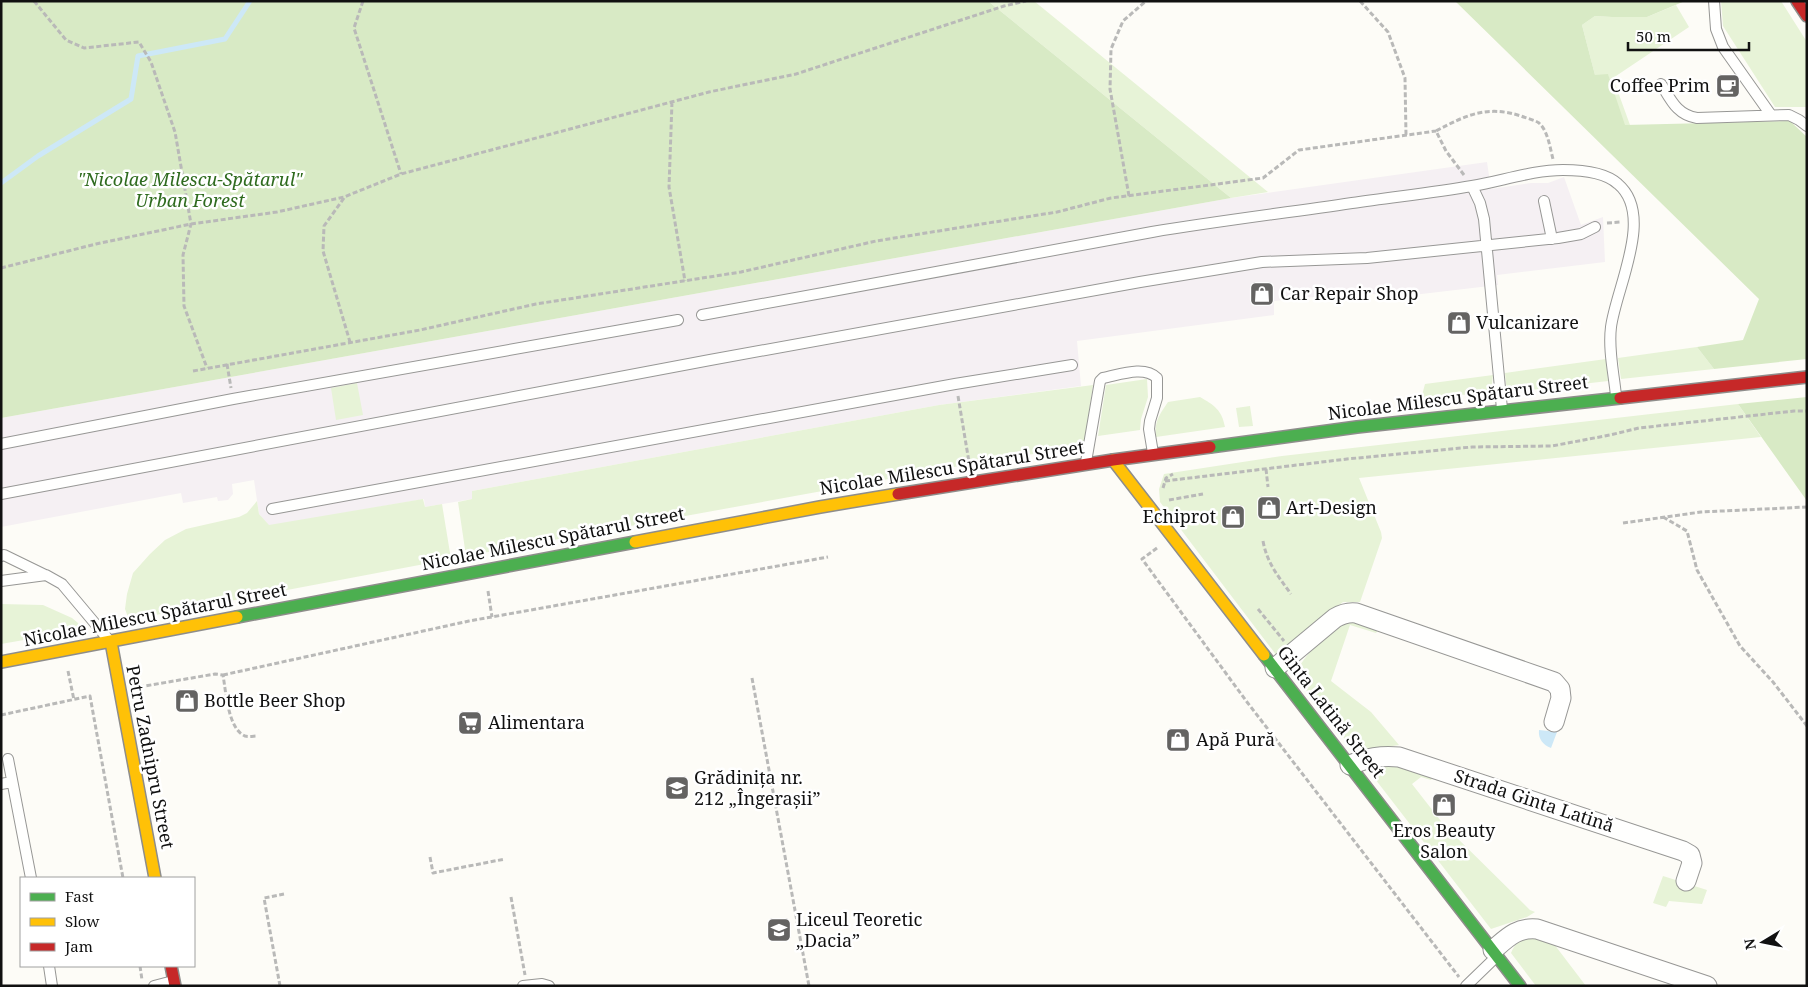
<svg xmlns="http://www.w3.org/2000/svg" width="1808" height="987" font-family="'Noto Serif',serif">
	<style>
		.industrial { fill: #f5f0f3 }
		.green { fill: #e7f3d7 }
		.forest { fill: #d8eac5 }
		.water { fill: #cde8f7 }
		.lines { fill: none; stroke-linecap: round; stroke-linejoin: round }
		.stream { stroke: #cde8f7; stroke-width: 5 }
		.lane-casing { stroke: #979795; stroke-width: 12 }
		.street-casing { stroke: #979795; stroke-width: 21 }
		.fast-casing { stroke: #8e8d8b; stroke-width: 14 }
		.slow-casing { stroke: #8e8d8b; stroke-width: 14 }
		.jam-casing { stroke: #8e8d8b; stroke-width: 14 }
		.path { stroke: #b9b9b8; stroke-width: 3; stroke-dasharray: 5 2.5; stroke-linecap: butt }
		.lane { stroke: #fffffe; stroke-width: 10 }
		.street { stroke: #fffffe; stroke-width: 19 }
		.fast { stroke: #4caf50; stroke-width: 11 }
		.slow { stroke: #ffc107; stroke-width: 11 }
		.jam { stroke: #c62828; stroke-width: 11 }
		.labels { text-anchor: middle; stroke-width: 5; stroke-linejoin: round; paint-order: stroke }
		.poi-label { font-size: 18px; fill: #111; stroke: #fff; text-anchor: start }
		.park-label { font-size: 18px; font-style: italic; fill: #2f6b1f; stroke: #fff }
		.street-label { font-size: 18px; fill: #111; stroke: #fff }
	</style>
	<rect width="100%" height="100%" fill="#fdfcf7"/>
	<path class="industrial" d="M1487,162L1491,189L1531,183H1548L1564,177L1581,225L1603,217L1605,262L1497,275L1498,285L1413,295L1412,291L1335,297L1334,295L1274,301V315L1077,341L1081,386L939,405L472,491V499L425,507L424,499L269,526L259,514L254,480L232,484L233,494L228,500L218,501L217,497L183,503L181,493L1,527V418L1231,198Z"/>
	<path class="green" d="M988,1H1034L1268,192L1231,198Z
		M1721,1H1781L1807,42V107H1775L1723,26Z
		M1676,5L1689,27L1613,78L1630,125H1624L1608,75H1595L1582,25L1595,16L1612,17H1647Z
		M1697,347L1714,369L1621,379L1618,358Z
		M1606,359L1608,381L1512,392L1509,391L1506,384L1505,373Z
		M1493,375L1491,392L1421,399L1425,384Z
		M1147,379L1148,397L1141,419L1140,430L1098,436L1106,385Z
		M357,383L363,415L336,420L331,388Z
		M1093,385L1084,446L965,465L466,556L458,502L472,499V491L939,405Z
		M1200,397C1214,405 1222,410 1225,427L1156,437C1154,421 1160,414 1168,402Z
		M1738,404L1761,437L1359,478L1381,532L1382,538L1360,602H1343L1277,656L1160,502L1159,489L1164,474L1282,456Z
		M1250,406L1253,426L1239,427L1236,408Z
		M423,499L425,507L442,504L451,559L129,620L125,609L127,594L133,573L150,554L165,540L186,529L239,517L247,513L257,501L259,514L269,525Z
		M1,604L43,605L72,618L78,623L81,630L1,644Z
		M1345,621H1351L1378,630L1376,633L1350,625L1331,681L1371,712L1399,745L1355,752L1295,676C1304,652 1327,637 1345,621Z
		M1390,762L1434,775L1431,780L1421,777L1412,784L1444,825L1530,910L1535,912L1527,917L1491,929L1372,775L1383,764Z
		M1663,876L1707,890L1702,904L1669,901L1666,907L1653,903Z
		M1529,936L1554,944L1586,986H1536L1511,953C1515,944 1519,939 1529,936Z"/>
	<path class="forest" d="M1,1H988L1231,198L1,418Z
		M1455,1H1685L1647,17H1612L1595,16L1582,25L1595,75L1608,74L1625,125L1790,121L1807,137V359L1714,369L1697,347L1743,340L1759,299Z
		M1807,397V501L1738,404Z"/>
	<path class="water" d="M1539,730L1557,732L1551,748C1543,745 1538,739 1539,730Z"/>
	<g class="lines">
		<path class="stream" d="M1,183L38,156L131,99L138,56L225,39L250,1"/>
		<defs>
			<path id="lane" d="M1714,1L1716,29L1723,47L1771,115
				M1661,84C1671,100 1677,115 1697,118L1789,115L1799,120L1807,126
				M1472,186L1480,203L1484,219L1502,409
				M1544,201L1552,239
				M702,315C852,288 1001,259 1152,232C1218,221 1285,213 1352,203C1392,197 1432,193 1472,186C1502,181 1533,170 1563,170C1581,170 1605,172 1618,184C1655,215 1616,288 1611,327C1608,350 1614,374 1616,396
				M1,444L233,399L678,320
				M1086,462L1100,381L1103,378C1119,375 1144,365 1157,378V398L1150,421L1149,429L1153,453
				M1,494L710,360L1140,282L1262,262L1367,258L1558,238L1581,234L1595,227
				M272,509L955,384L1072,365
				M1,556L4,555L45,575
				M1,581L46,575L62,584L108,639
				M8,759L31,878
				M1,784L12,782
				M49,966L52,986
				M154,986L173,981
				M523,986L542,984L549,986
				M1466,986L1496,957"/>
			<path id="street" d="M1275,668L1335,618C1342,614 1348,612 1356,613L1554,682L1560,689L1561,698L1554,722
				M1350,765C1367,758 1381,755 1399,757L1683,851L1690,855L1692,863L1686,881
				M1493,950C1507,938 1517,927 1537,929L1707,986"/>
			<path id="fast" d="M1210,447L1357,427L1620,398
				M237,617L635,542
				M1264,655L1520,986"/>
			<path id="slow" d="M1113,460L1264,655
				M635,542L820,507L898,494
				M111,642L155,878
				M1,662L237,617"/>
			<path id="jam" d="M1797,1L1807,16
				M1620,398L1807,377
				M898,494L1113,460L1210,447
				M171,966L175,986"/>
		</defs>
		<use href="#lane" class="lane-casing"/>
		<use href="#street" class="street-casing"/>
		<use href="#fast" class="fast-casing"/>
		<use href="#slow" class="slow-casing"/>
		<use href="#jam" class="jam-casing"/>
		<path class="path" d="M34,1L66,40L84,48L139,42L151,62L175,132L191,224L183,255L184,306L207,368
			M363,1L354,28L401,174
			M1360,1L1388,32L1405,78L1406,135
			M672,102L669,187L685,281
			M1464,175L1446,151L1436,131C1466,115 1487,105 1521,116C1526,118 1535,120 1539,123C1548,131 1550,148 1553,159
			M1129,196L1110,89L1111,49L1123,21L1146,1
			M344,198L324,226L323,251L350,342
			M1607,223L1621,222
			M1,268L96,244L191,224L277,212L344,197L401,174L709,92L796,74L1004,6L1026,1
			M227,364L231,388
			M193,371L420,330L536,304L741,272L876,241L1057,212L1111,198L1263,178L1299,150L1436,131
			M958,396L969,462
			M1266,469L1268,487
			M1165,481L1347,459L1472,447L1552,446L1610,435L1639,428L1794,411H1807
			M1163,488L1166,478L1173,474
			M1169,500L1203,494
			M1663,517L1687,531L1697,570L1740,646L1773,682L1807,726
			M1623,523L1701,512L1807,507
			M1263,541C1267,563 1278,576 1291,594
			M1157,548L1142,559L1247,702L1459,977
			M488,591L492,617
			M1258,609L1284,641
			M68,671L74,700
			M223,675L469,621L828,557
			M752,678L809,986
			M139,687L215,674L223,675C226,692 228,729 245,736C249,737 254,736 257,736
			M1,715L90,696L123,878
			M430,857L433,873L505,859
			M511,897L525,975
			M140,966L142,980
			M280,986L264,898L284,894"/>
		<use href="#lane" class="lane"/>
		<use href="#street" class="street"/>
		<use href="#fast" class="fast"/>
		<use href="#slow" class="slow"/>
		<use href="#jam" class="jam"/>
	</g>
	<defs>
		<symbol id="cafe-square" viewBox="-11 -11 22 22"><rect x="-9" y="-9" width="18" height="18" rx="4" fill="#646362" stroke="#fff"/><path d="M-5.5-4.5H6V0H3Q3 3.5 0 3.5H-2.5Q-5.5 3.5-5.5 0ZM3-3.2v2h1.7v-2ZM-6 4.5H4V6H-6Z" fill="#fff"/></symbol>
		<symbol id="shop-square" viewBox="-11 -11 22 22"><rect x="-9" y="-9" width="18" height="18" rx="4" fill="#646362" stroke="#fff"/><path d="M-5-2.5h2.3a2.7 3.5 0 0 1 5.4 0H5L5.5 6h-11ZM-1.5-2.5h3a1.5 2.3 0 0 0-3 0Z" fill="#fff"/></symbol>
		<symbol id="supermarket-square" viewBox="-11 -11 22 22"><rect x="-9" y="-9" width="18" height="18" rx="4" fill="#646362" stroke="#fff"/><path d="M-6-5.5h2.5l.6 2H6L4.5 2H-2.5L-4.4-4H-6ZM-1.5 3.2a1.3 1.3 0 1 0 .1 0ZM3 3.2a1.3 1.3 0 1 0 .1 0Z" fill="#fff"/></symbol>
		<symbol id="school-square" viewBox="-11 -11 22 22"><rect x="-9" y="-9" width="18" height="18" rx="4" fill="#646362" stroke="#fff"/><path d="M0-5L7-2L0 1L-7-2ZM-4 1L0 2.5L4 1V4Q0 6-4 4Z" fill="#fff"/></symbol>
	</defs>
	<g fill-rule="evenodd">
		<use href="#cafe-square" x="1714" y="72" width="28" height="28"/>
		<use href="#shop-square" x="1248" y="280" width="28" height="28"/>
		<use href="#shop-square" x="1445" y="309" width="28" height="28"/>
		<use href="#shop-square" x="1255" y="494" width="28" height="28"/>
		<use href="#shop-square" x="1219" y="503" width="28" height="28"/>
		<use href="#shop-square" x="173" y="687" width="28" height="28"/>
		<use href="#supermarket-square" x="456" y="709" width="28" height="28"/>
		<use href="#shop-square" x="1164" y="726" width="28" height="28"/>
		<use href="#school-square" x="663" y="774" width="28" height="28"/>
		<use href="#shop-square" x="1430" y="791" width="28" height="28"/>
		<use href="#school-square" x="765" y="916" width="28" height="28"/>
	</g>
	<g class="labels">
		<g class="poi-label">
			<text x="1710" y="92" text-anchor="end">Coffee Prim</text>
			<text x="1280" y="300">Car Repair Shop</text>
			<text x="1476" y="329">Vulcanizare</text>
			<text x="1286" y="514">Art-Design</text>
			<text x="1216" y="523" text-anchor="end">Echiprot</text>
			<text x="204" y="707">Bottle Beer Shop</text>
			<text x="488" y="729">Alimentara</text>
			<text x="1196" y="746">Apă Pură</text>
			<text x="694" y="784">Grădinița nr.<tspan x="694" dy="21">212 „Îngerașii”</tspan></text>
			<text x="1444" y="837" text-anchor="middle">Eros Beauty<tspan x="1444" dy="21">Salon</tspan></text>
			<text x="796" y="926">Liceul Teoretic<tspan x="796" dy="21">„Dacia”</tspan></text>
		</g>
		<g class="park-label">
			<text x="190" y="186">"Nicolae Milescu-Spătarul"<tspan x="190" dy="21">Urban Forest</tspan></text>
		</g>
		<g class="street-label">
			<text transform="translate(1458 398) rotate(-7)" y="6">Nicolae Milescu Spătaru Street</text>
			<text transform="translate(952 468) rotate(-9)" y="6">Nicolae Milescu Spătarul Street</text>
			<text transform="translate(553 539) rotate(-11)" y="6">Nicolae Milescu Spătarul Street</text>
			<text transform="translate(155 615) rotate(-11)" y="6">Nicolae Milescu Spătarul Street</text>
			<text transform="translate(1331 712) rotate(52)" y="6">Ginta Latină Street</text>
			<text transform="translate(150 757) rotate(79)" y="6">Petru Zadnipru Street</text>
			<text transform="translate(1534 801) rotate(18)" y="6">Strada Ginta Latină</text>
		</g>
	</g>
	<rect width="1808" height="987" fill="none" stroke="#111111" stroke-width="5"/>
	<rect x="20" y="877" width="175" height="90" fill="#ffffff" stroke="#a0a0a0"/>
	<rect x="30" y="893" width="25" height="8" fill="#4caf50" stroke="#a0a0a0"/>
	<text x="65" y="902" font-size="15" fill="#111111">Fast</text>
	<rect x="30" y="918" width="25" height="8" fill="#ffc107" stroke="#a0a0a0"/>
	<text x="65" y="927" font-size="15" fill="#111111">Slow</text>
	<rect x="30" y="943" width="25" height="8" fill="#c62828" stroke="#a0a0a0"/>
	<text x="65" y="952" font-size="15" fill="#111111">Jam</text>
	<g transform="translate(1763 942) rotate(260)" stroke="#ffffff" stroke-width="4" paint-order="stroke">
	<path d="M0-4L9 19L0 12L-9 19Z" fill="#111111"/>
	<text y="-8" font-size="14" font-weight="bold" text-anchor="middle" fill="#111111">N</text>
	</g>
	<path d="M1628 42v8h121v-8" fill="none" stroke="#111111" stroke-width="2.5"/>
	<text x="1636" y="42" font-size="15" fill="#111111" stroke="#ffffff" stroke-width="4" paint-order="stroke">50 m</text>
</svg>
